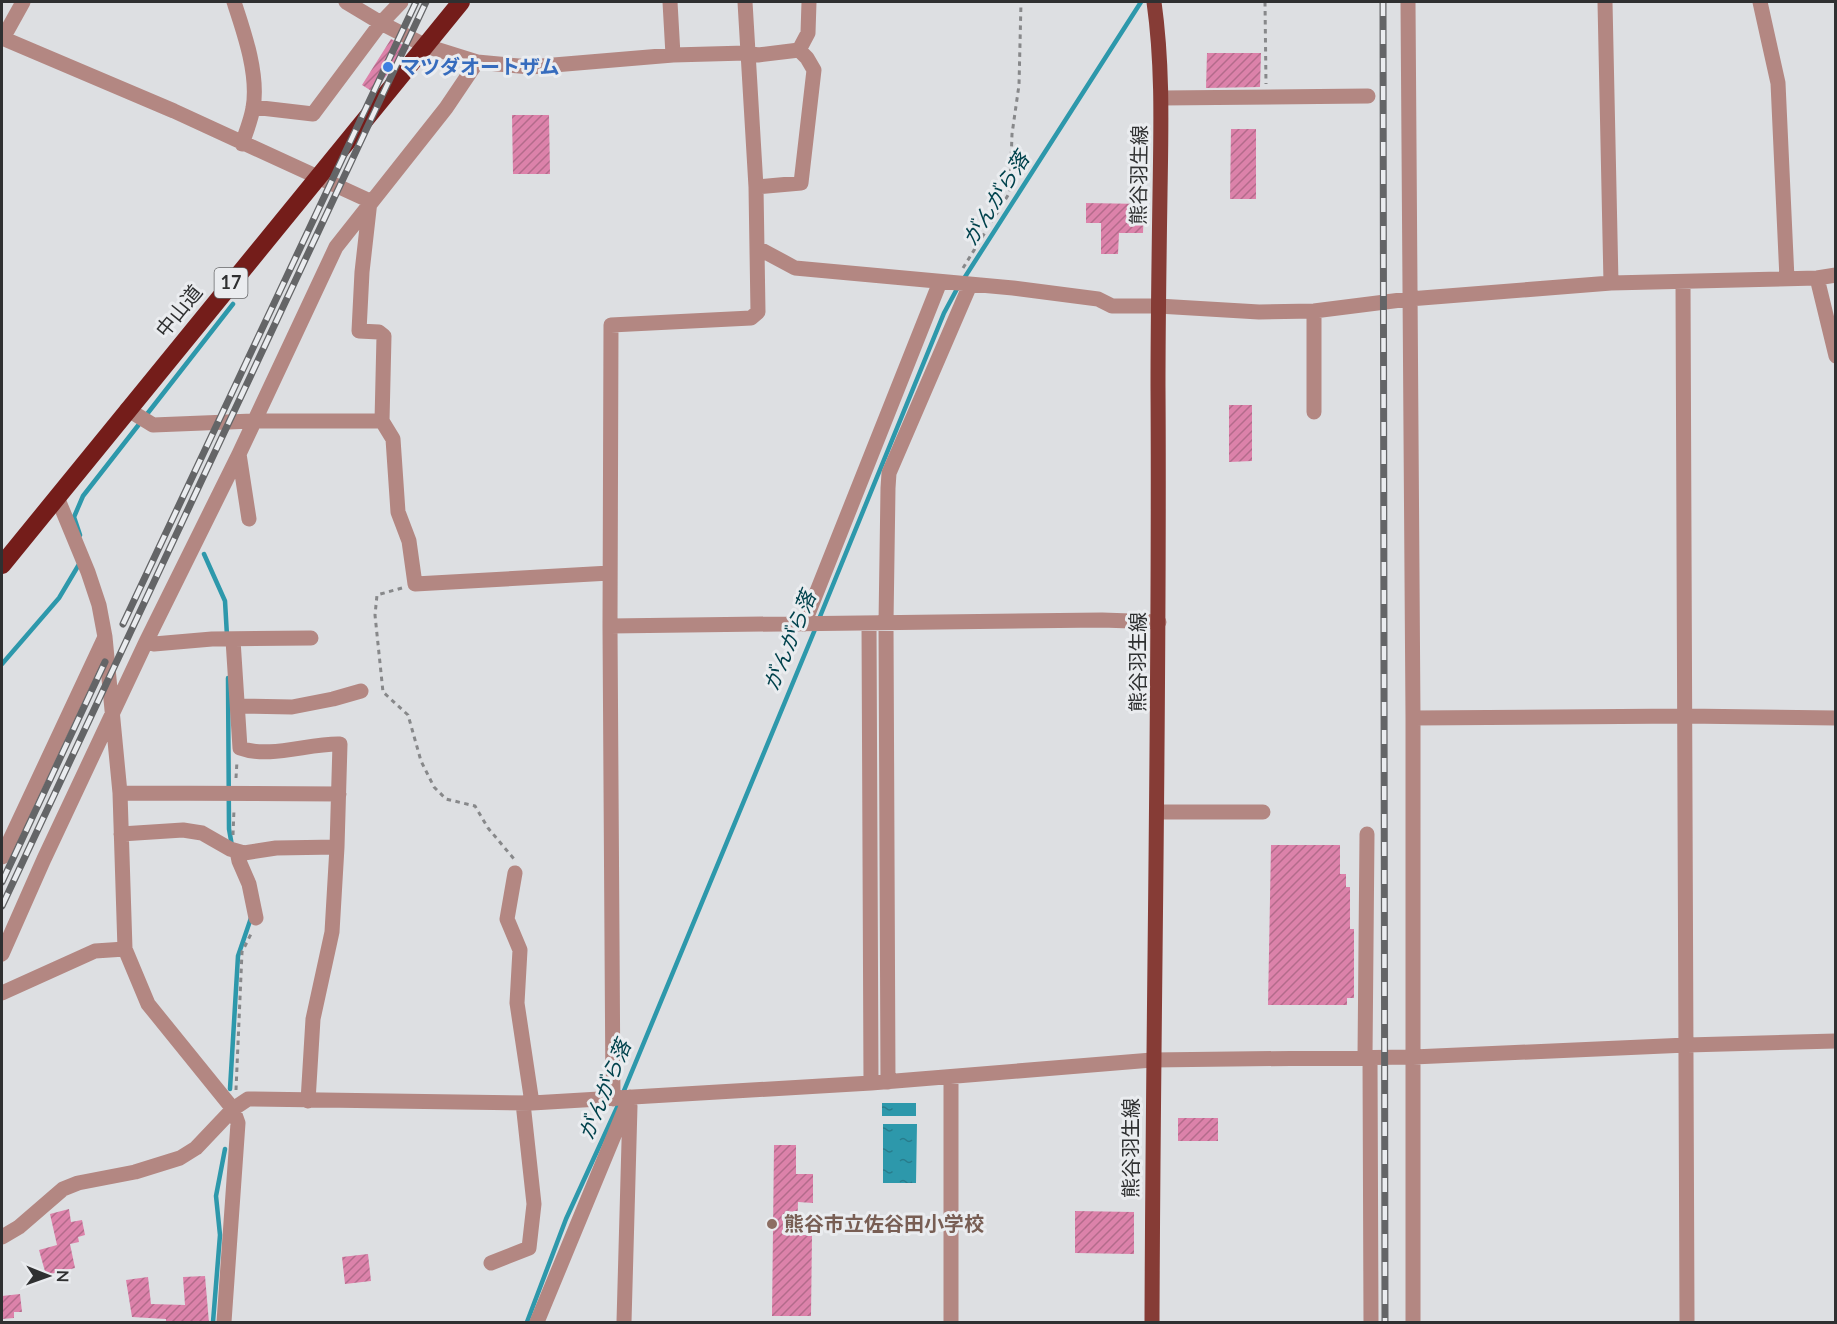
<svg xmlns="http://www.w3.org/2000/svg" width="1837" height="1324" font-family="Lato,'Noto Sans JP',sans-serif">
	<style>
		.water { fill: url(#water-ripples) }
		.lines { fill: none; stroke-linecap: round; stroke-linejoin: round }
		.stream { stroke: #2d98ab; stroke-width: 4.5 }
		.building { fill: url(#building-hatch) }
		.path { stroke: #87888a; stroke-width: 3; stroke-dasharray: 4.5 4.5; stroke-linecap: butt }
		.minor { stroke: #b38782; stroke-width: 15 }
		.major { stroke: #863c36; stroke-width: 15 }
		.highway { stroke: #741d1a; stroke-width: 18 }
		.rail-casing { stroke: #646567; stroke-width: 7 }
		.rail { stroke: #eaecef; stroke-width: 4.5; stroke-dasharray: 14; stroke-linecap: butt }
		.shop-dot { fill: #3f7fe0; stroke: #eaecef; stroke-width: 2 }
		.education-dot { fill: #8d6e63; stroke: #eaecef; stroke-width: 2 }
		.labels { text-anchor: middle; stroke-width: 6; stroke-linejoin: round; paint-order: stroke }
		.shield { fill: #eaecef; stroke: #67686a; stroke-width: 1.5 }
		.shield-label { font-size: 18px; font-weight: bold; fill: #2f3031 }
		.shop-label { font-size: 20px; font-weight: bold; fill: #366cbe; stroke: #eaecef; text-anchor: start }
		.street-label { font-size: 20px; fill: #2f3031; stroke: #eaecef }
		.education-label { font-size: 20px; font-weight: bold; fill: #785e54; stroke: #eaecef; text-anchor: start }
		.water-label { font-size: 21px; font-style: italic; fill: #00424c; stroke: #eaecef }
	</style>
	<defs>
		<pattern id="water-ripples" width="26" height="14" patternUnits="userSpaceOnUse" patternTransform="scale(1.5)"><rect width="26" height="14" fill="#2d98ab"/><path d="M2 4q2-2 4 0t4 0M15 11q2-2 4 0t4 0" fill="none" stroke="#277c8c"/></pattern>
		<pattern id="building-hatch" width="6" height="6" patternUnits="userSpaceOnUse" patternTransform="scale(1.5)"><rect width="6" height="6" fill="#dc82aa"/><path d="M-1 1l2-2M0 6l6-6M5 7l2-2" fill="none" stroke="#b36b8b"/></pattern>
	</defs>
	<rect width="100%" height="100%" fill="#dddfe2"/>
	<path class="water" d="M882,1103H916V1116H882Z
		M883,1124H917L916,1183H883Z"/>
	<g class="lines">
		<path class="stream" d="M963,280L1141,2
			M80,535L74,517L83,496L233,304
			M204,554L225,601L227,636
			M819,619L944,313L958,287
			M2,664L59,598L81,561
			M228,678L229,829L232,846
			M230,1089L238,956L251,918
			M623,1093L816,627
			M213,1322L220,1235L216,1196L225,1149
			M527,1322L566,1219L620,1101"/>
	</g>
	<path class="building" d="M391,39L409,48L373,92L362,85Z
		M1207,53H1261L1260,87L1206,88Z
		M512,115H549L550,174H513Z
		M1231,129H1256V199H1230Z
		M1086,203L1144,204L1143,233H1119L1118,254H1101V223H1086Z
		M1229,405H1252V461L1229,462Z
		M1271,845H1340V874H1346V887H1350V929H1354V998H1347V1005H1268Z
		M1178,1118H1218V1141H1178Z
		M774,1145H796V1174H813V1203L798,1202L797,1235H812L811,1316H772Z
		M69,1209L71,1222L82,1220L85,1235L78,1237L79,1242L70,1244L75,1268L46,1275L39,1250L57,1245L50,1214Z
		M1075,1211L1134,1212V1254L1075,1253Z
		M368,1254L371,1281L345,1284L342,1257Z
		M205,1276L209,1323H166V1319L132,1317L126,1280L148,1277L151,1304L185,1305L183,1277Z
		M20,1294L22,1312H14V1318L2,1319V1296Z"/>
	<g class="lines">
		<path class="path" d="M1265,2L1266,84
			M963,268L1010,192L1012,134L1019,85L1021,2
			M402,588L377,595L375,615L383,692L408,715L421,761L434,787L446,799L475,806L488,828L514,859
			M236,778L237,761
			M233,835L234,809
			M236,1090L242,952L252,932"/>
		<path class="minor" d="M234,2C244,32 259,75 253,108C251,120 246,132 242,144
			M346,2L381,23L426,46L477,62L530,67L673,55L746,53L758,55L799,50L808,33L809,2
			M670,2L673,55
			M1408,2L1413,718V1322
			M1605,2L1611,283
			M1760,2L1778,83L1787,279
			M2,38L174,111L370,201L362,272L359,331L379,332L384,336L382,421
			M3,38L23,2
			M1162,98L1368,96
			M253,107L313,114L381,23L401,2
			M756,187L801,183L814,70L807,58L799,50
			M758,248L795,268L1013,288L1098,299L1112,306H1158L1259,312L1314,311L1409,299L1611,283L1817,278L1836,275
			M1817,278L1836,356
			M1683,282L1687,1322
			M127,409L153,425L253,421H382L393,439L398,512L409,541L415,584L610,573
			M1314,412V311
			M239,454L249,519
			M57,497L88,572L99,605L105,637L120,793L125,949L148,1004L233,1109L238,1123L224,1322
			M869,623L871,1083
			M804,624L940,282
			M610,626L1102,620L1159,622
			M233,640L240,748C270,759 309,743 340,744L337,847L332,932L313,1019L308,1101
			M146,642L154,644L212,639L311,638
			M238,706L292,707L333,699L361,691
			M1413,718L1685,716L1836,718
			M120,793L339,794
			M1158,812H1263
			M121,834L183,830L202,833L230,849L244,853L276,848L337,847
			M237,851L239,861L249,884L256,918
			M2,857L105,637
			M515,873L507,919L520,950L517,1003L532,1103
			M2,954L44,859L146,642L239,454L336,247L446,108L477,62
			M2,993L95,951L125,949
			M1365,1057L1367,834
			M1370,1057L1371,1322
			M888,1082L886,623L888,488L889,473L970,285
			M613,1099L610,626L611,325L751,318L758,312L756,187L745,2
			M2,1237L19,1227L63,1189L78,1183L135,1172L180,1158L196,1148L233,1109L248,1099L532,1103L871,1083L1152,1060L1413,1057L1687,1045L1836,1041
			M491,1263L529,1248L534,1204L523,1103
			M537,1322L630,1097
			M624,1322L630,1106
			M951,1322V1077"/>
		<path class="major" d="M1152,1322C1153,1010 1160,698 1158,386C1158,322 1159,258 1160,194C1161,129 1163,66 1154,2"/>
		<path class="highway" d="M2,565L461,2"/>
		<defs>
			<path id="rail" d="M1383,2L1385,1322
				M123,624L416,2
				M2,882L105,662
				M2,906L426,2"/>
		</defs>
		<use href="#rail" class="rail-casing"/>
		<use href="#rail" class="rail"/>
	</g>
	<circle class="shop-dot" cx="388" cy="67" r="6"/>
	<circle class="education-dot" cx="772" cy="1224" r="6"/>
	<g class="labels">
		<rect class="shield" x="214.5" y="268" width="33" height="30" rx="4.5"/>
		<g class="shield-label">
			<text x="231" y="289">17</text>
		</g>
		<g class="shop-label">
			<text x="400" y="74">マツダオートザム</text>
		</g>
		<g class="street-label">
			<text transform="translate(1139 175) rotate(-89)" y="7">熊谷羽生線</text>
			<text transform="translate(179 311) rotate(-51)" y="7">中山道</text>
			<text transform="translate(1138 662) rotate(-90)" y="7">熊谷羽生線</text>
			<text transform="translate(1131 1148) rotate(-90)" y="7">熊谷羽生線</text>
		</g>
		<g class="education-label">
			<text x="784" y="1231">熊谷市立佐谷田小学校</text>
		</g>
		<g class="water-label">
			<text transform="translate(996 199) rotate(-58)" y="7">がんがら落</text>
			<text transform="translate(790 641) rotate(-68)" y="7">がんがら落</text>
			<text transform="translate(605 1090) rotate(-68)" y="7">がんがら落</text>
		</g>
	</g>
	<rect width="1837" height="1324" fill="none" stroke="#2f3031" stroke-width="6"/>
	<g transform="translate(48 1276) rotate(91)" stroke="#eaecef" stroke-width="4.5" paint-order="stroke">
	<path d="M0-4.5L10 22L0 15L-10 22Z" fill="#2f3031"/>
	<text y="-9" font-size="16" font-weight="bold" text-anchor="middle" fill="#2f3031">N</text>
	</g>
</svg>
